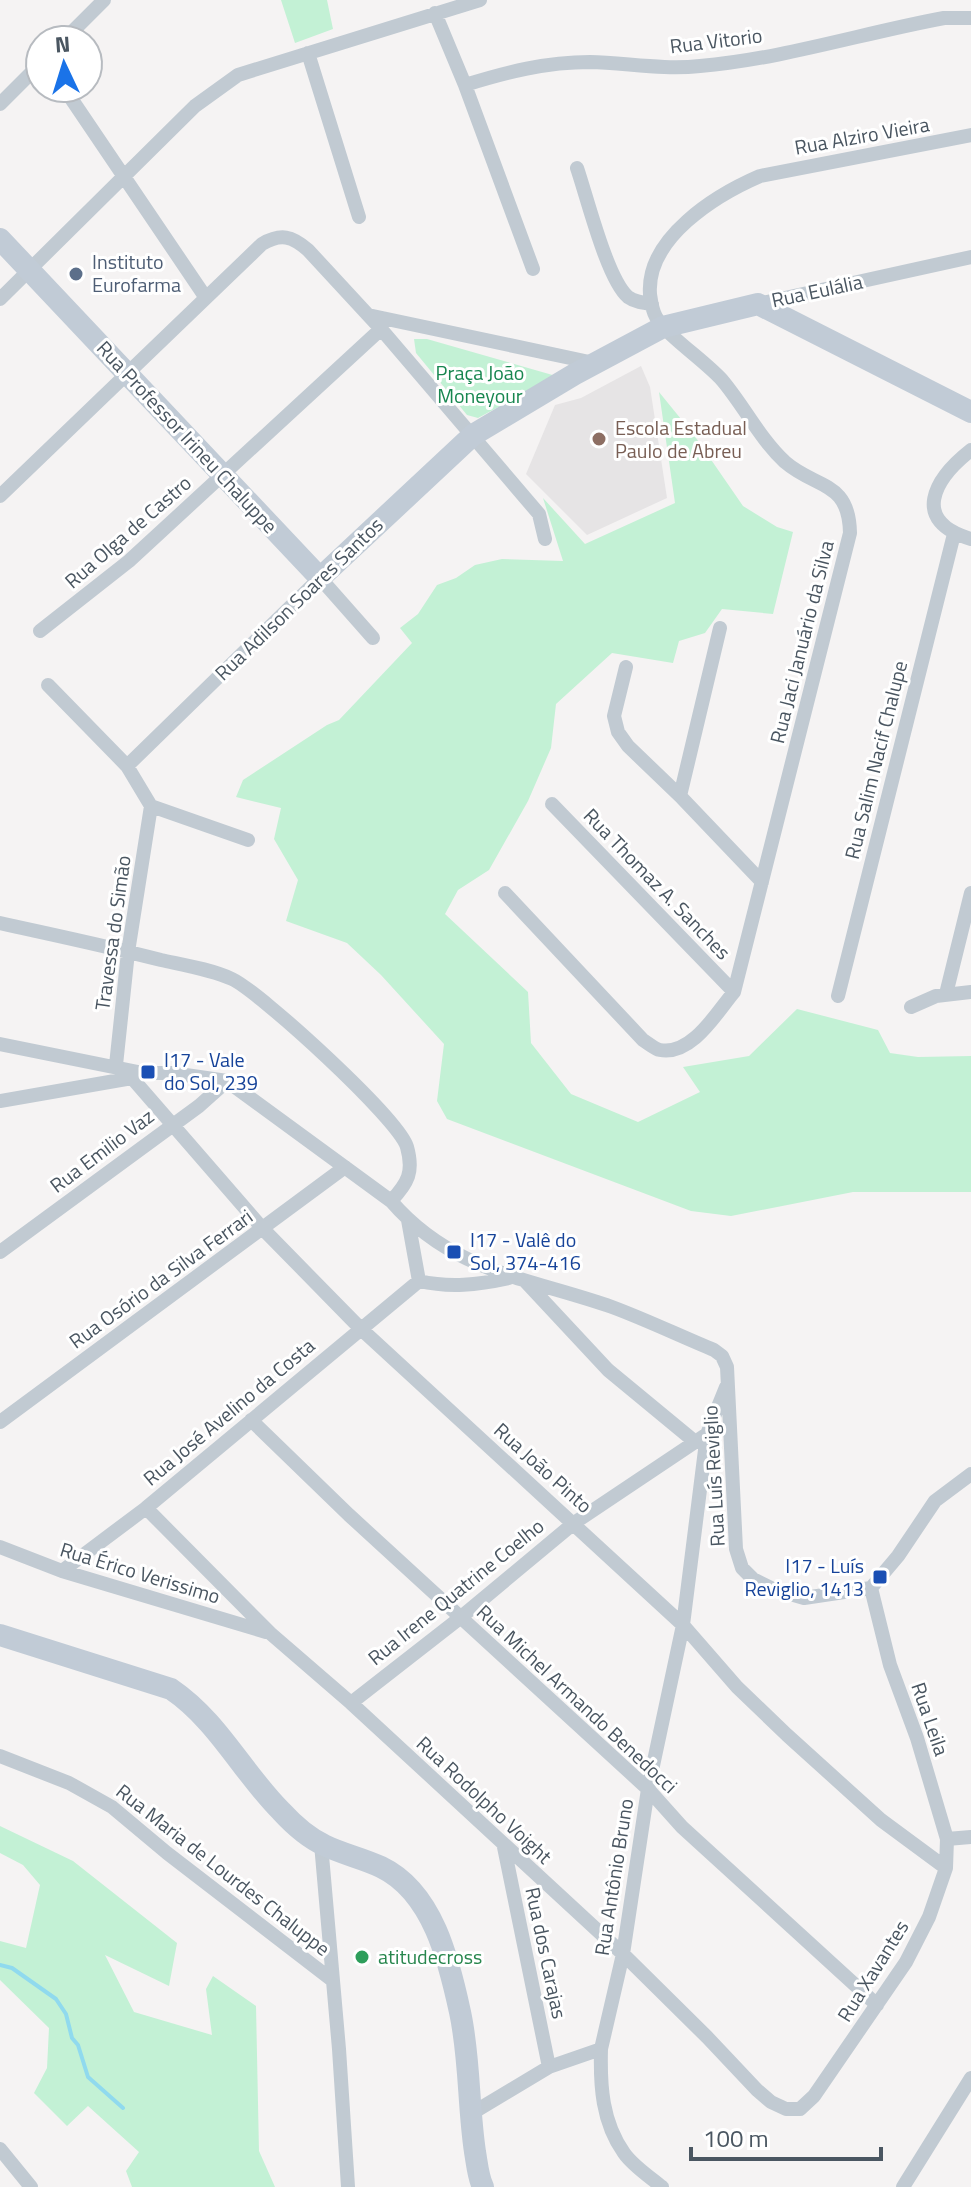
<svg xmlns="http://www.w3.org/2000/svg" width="971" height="2187" font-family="'Titillium Web',sans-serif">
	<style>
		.education { fill: #e6e4e5 }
		.green { fill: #c3f1d5 }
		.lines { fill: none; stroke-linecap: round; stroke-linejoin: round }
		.stream { stroke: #90daee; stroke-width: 4 }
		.street { stroke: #c1cad2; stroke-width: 14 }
		.secondary { stroke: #c1cbd6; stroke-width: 22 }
		.service-dot { fill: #5c6f8a; stroke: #fff; stroke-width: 3 }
		.education-dot { fill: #8d6e63; stroke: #fff; stroke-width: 3 }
		.transit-dot { fill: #1a4fb4; stroke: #fff; stroke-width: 3 }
		.leisure-dot { fill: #2e9e5b; stroke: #fff; stroke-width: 3 }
		.labels { text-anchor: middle; stroke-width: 6; stroke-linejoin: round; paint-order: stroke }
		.street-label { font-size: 20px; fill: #4a5661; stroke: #fff }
		.service-label { font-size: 20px; fill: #4e5e75; stroke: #fff; text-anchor: start }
		.park-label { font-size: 20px; fill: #17864f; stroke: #fff }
		.education-label { font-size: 20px; fill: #785e54; stroke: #fff; text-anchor: start }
		.transit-label { font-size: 20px; fill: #164399; stroke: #fff; text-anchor: start }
		.leisure-label { font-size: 20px; fill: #27864d; stroke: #fff; text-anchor: start }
	</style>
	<rect width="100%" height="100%" fill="#f5f3f3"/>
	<path class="education" d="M641,366L650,387L667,498L587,535L526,474L555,405L581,398Z"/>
	<path class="green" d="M281,0H327L333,29L295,43Z
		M414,339H427L556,376L478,418L467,415L416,353Z
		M659,392L694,435L743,506L777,527L793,532L773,614L722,609L705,633L679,641L673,663L612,653L556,704L551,748L528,801L489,870L458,890L445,914L528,992L531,1043L571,1094L638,1122L700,1092L683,1067L749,1056L797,1009L878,1030L890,1053L918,1057L971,1056V1192H853L731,1216L691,1211L447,1119L437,1101L444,1044L381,975L347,943L286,921L298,880L274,839L281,808L236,797L243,780L327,725L339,720L412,643L400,628L418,614L437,585L456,578L475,565L502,559L563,561L543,498L585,544L675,503Z
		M0,1826L73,1861L177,1943L169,1986L105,1955L134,2012L212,2035L206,1989L213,1976L256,2006L259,2151L275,2187H132L126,2171L139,2152L88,2106L67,2126L34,2093L47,2068L49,2028L0,1980V1941L26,1948L40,1885L23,1865L0,1853Z"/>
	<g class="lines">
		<path class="stream" d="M0,1965L12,1968L56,1999L66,2014L72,2038L78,2045L88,2077L123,2108"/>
		<path class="street" d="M435,13L465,85L533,269
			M64,40L104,0
			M308,53L359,217
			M465,85C507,72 546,62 590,62C627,63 663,70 700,66C782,59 863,33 944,18H971
			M64,88L206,298
			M0,104L40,64
			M577,168C587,197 607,279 628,297C635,302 643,303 652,304
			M0,299L195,106L238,75L480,0
			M758,304L971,257
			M368,315L594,363
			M971,450C934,479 910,521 971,539
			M0,496L262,244C281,233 292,236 308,250L381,329L539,514L545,539
			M40,631L129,561L381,329
			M626,667L614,716L618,732L628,746L680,796L762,882
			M48,685L127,766L151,806L248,840
			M127,766L320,578L373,638
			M680,796L720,628
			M552,804L734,992
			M505,893L643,1040C648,1043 655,1049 660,1050C692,1056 717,1012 734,992L850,533C849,480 816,489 785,462C760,439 744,406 722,380C704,360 667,336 656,317C652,310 651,301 650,294C646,238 716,195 760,176L971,135
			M0,923C54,935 107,946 161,960C184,965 210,969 232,979C260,992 399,1119 407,1147C414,1172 408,1183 391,1201
			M946,994L971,893
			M838,996L954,534
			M911,1007L936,996L971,992
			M0,1044L143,1073
			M116,1065L128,952L151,806
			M132,1078L263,1229L360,1328L683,1625L737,1687L787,1735L881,1820L946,1868
			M0,1101L132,1078L143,1073H172L227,1081L391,1201C453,1273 530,1278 612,1307C647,1320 680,1336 714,1350L722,1356L727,1367L736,1549L742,1568L753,1579L773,1589L804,1598L871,1588L898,1556L935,1501L971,1474
			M408,1220L419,1281
			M0,1252L199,1106L227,1081
			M525,1281L608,1370L694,1441
			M251,1420L349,1515L648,1789L682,1827L877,2005
			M0,1422L345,1167
			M146,1508L270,1633L351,1703L623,1954L707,2037L757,2090L771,2102L786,2109H800L814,2096L906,1962L929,1917L946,1868L947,1839L917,1738L890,1665L871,1588
			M0,1547L62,1571L266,1632
			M62,1571L146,1508L419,1281C450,1288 477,1285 509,1278
			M351,1703L460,1618L574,1523L707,1434
			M0,1756L69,1783L112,1807L167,1853L332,1980
			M947,1839L971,1837
			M321,1844L339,2049L348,2187
			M504,1847L549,2067
			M601,2049C600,2086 602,2122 624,2153C633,2166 650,2177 662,2187
			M469,2115L549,2067L601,2049L623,1954L648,1789L683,1625L707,1434L726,1387
			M0,2149L31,2187
			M903,2187L971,2078"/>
		<path class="secondary" d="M0,239L320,578L473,435L575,374L663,327L758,304L971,412
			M0,1635L171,1689C218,1721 242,1772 281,1811C292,1823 309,1838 324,1845C342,1854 362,1858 381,1867C433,1892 449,1961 460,2012C470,2058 468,2105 475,2152C477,2163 478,2177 483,2187"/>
	</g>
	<circle class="service-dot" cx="76" cy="274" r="8"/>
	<circle class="education-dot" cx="599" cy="439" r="8"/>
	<g class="transit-dot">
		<rect x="140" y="1064" width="16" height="16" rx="4"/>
		<rect x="446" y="1244" width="16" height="16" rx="4"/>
		<rect x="872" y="1569" width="16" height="16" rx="4"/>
	</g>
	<circle class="leisure-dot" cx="362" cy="1957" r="8"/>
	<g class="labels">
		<g class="street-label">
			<text transform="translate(716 41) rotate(-7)" y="7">Rua Vitorio</text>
			<text transform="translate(862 136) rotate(-10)" y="7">Rua Alziro Vieira</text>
			<text transform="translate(817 291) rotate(-12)" y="7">Rua Eulália</text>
			<text transform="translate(187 437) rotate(47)" y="7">Rua Professor Irineu Chaluppe</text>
			<text transform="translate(128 532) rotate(-41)" y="7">Rua Olga de Castro</text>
			<text transform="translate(299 599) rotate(-44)" y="7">Rua Adilson Soares Santos</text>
			<text transform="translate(802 642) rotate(-76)" y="7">Rua Jaci Januário da Silva</text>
			<text transform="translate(876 760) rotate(-76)" y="7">Rua Salim Nacif Chalupe</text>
			<text transform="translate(657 884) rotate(46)" y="7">Rua Thomaz A. Sanches</text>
			<text transform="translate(113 933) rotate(-82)" y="7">Travessa do Simão</text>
			<text transform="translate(102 1151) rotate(-37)" y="7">Rua Emilio Vaz</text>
			<text transform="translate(161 1279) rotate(-36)" y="7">Rua Osório da Silva Ferrari</text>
			<text transform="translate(229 1412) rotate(-40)" y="7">Rua José Avelino da Costa</text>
			<text transform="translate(543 1468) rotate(42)" y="7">Rua João Pinto</text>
			<text transform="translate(714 1476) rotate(-93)" y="7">Rua Luís Reviglio</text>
			<text transform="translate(140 1573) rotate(17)" y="7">Rua Érico Verissimo</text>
			<text transform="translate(456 1592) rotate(-39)" y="7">Rua Irene Quatrine Coelho</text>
			<text transform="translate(577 1699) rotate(43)" y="7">Rua Michel Armando Benedocci</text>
			<text transform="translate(930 1719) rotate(71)" y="7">Rua Leila</text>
			<text transform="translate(484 1800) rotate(43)" y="7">Rua Rodolpho Voight</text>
			<text transform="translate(223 1870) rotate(38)" y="7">Rua Maria de Lourdes Chaluppe</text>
			<text transform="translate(614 1877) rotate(-81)" y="7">Rua Antônio Bruno</text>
			<text transform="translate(546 1953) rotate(78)" y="7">Rua dos Carajas</text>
			<text transform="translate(873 1971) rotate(-58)" y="7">Rua Xavantes</text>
		</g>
		<g class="service-label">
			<text x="92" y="269">Instituto<tspan x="92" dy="23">Eurofarma</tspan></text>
		</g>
		<g class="park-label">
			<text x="480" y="380">Praça João<tspan x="480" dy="23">Moneyour</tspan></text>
		</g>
		<g class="education-label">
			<text x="615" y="435">Escola Estadual<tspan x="615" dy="23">Paulo de Abreu</tspan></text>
		</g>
		<g class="transit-label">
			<text x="164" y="1067">I17 - Vale<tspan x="164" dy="23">do Sol, 239</tspan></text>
			<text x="470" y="1247">I17 - Valê do<tspan x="470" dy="23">Sol, 374-416</tspan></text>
			<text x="864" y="1573" text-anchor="end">I17 - Luís<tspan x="864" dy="23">Reviglio, 1413</tspan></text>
		</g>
		<g class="leisure-label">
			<text x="378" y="1964">atitudecross</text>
		</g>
	</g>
	<g transform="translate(64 64) rotate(356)"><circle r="38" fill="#ffffff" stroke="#b7bbc0" stroke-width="2"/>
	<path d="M0-6L14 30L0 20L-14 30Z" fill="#1a73e8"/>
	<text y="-12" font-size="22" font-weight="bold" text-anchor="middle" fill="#4a5661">N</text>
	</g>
	<path d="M691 2147v12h190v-12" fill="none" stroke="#4a5661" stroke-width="4"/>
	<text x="703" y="2147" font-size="24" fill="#4a5661" stroke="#ffffff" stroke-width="6" paint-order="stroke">100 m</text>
</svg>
